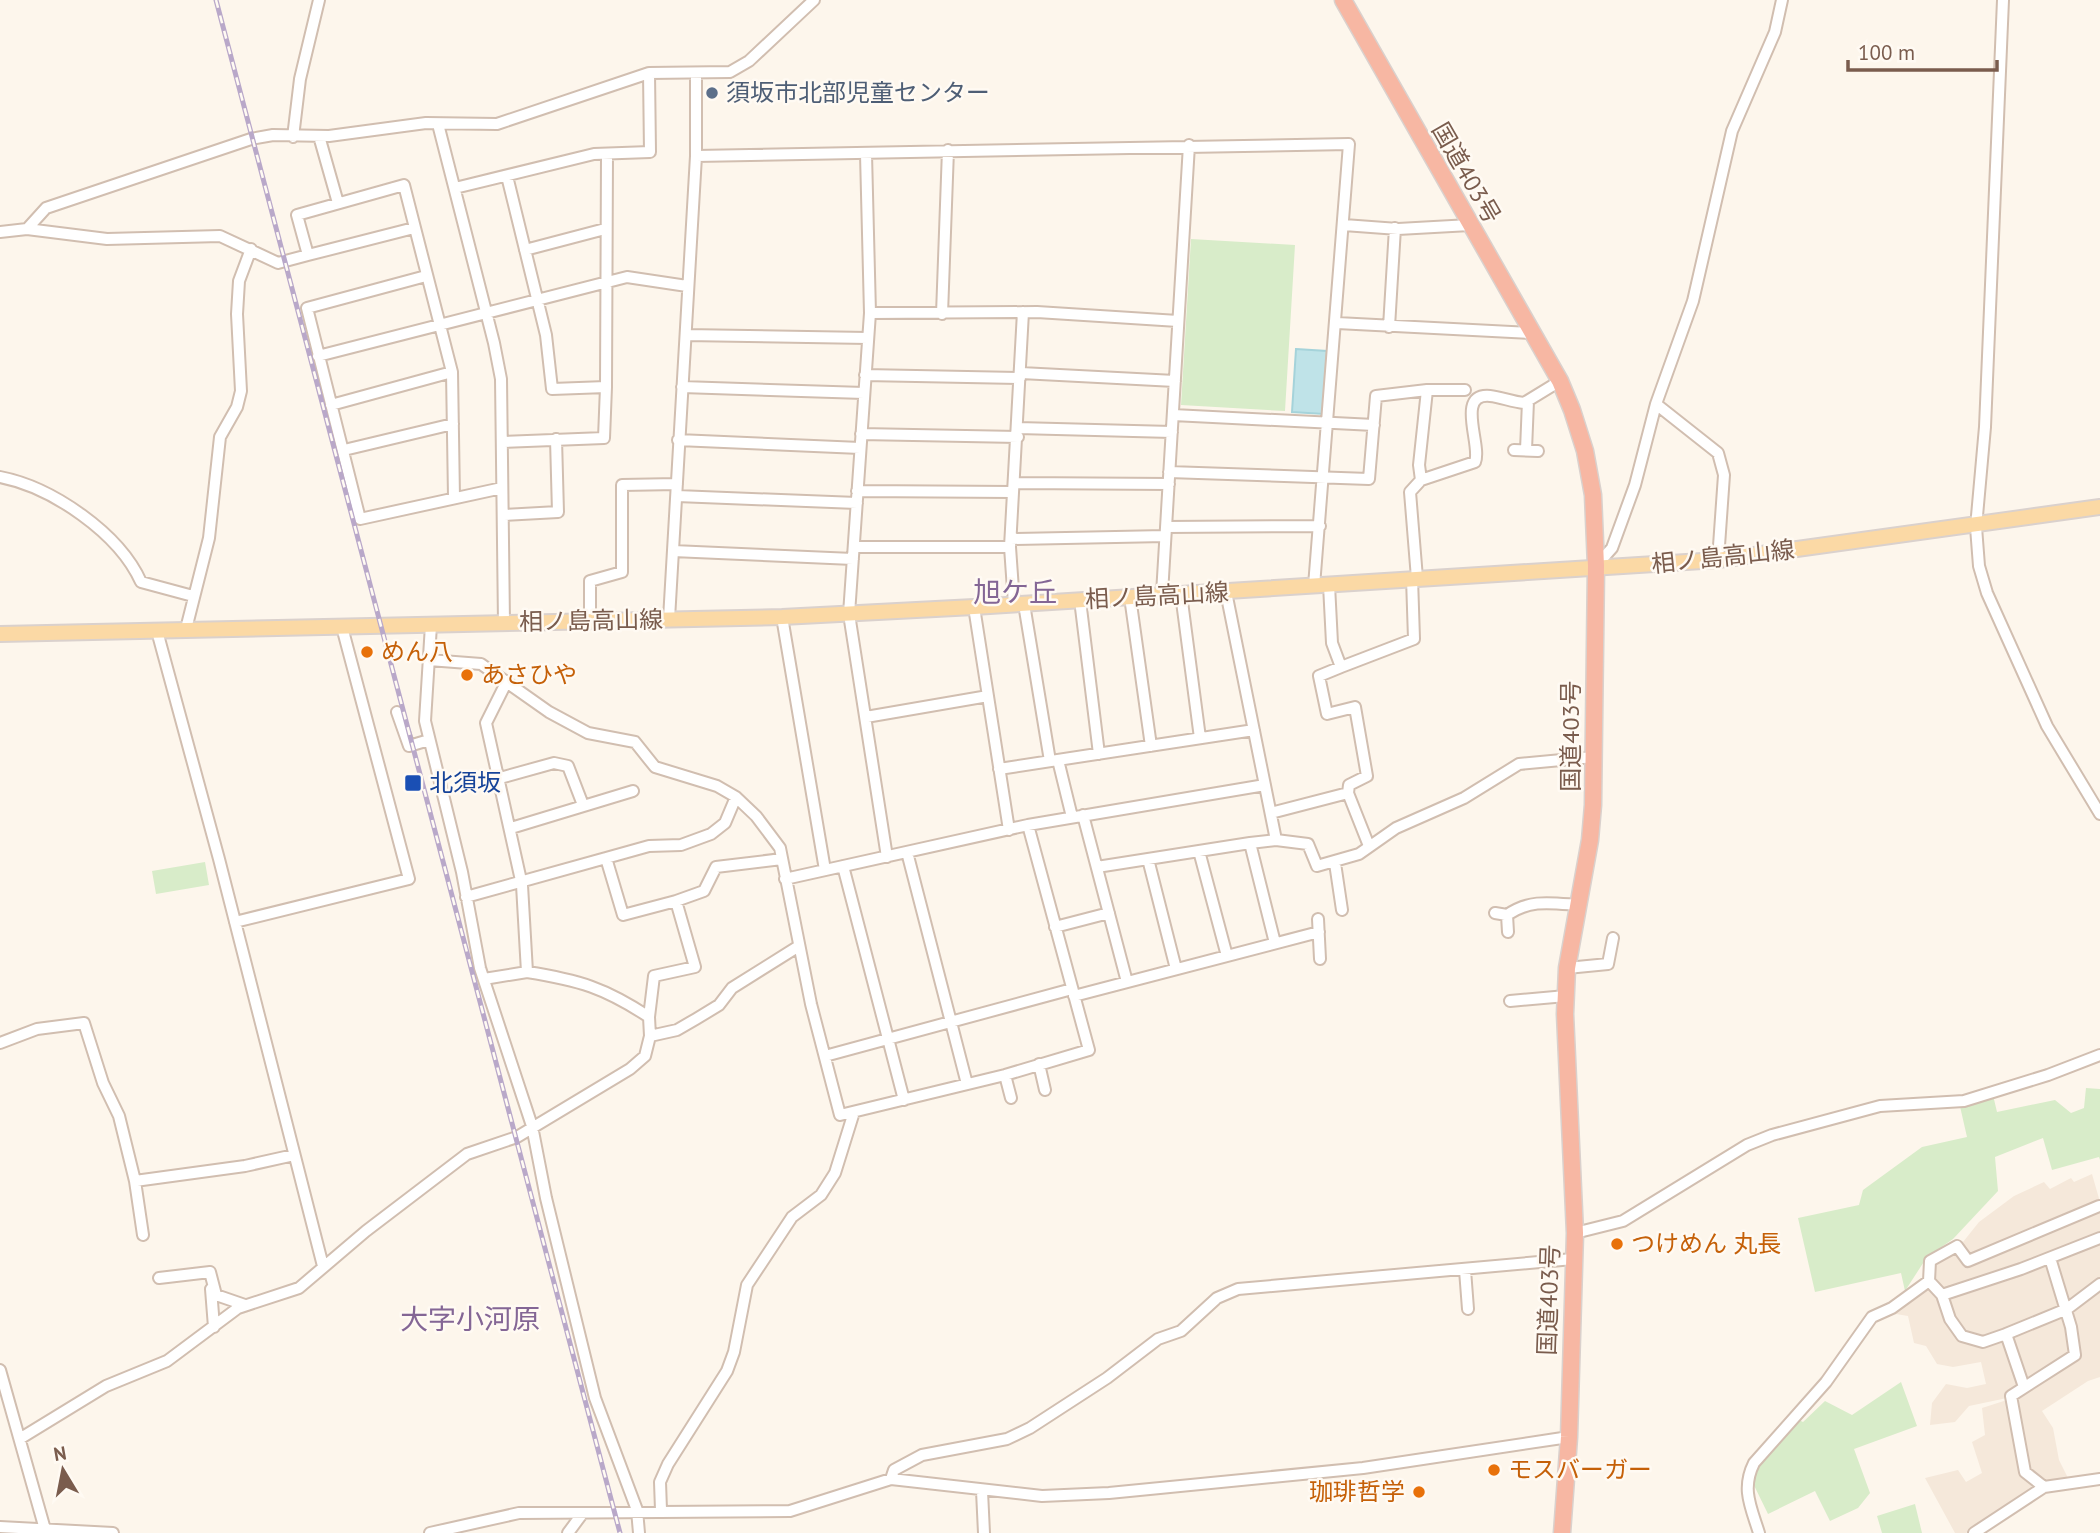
<svg xmlns="http://www.w3.org/2000/svg" width="2100" height="1533" font-family="'PT Sans','Noto Sans JP',sans-serif">
	<style>
		.residential { fill: #f5e8da }
		.green { fill: #d8ecc9 }
		.water { fill: #bfe3e8; stroke: #a5d3da; stroke-width: 2 }
		.lines { fill: none; stroke-linecap: round; stroke-linejoin: round }
		.minor-casing { stroke: #d1beb0; stroke-width: 14 }
		.major-casing { stroke: #dad1cd; stroke-width: 18 }
		.highway-casing { stroke: #dad1cd; stroke-width: 19 }
		.minor { stroke: #fff; stroke-width: 10 }
		.major { stroke: #fbd9a5; stroke-width: 14 }
		.highway { stroke: #f7b7a3; stroke-width: 16 }
		.rail-casing { stroke: #b9a8c9; stroke-width: 5 }
		.rail { stroke: #fffaf3; stroke-width: 2.5; stroke-dasharray: 8; stroke-linecap: butt }
		.service-dot { fill: #5c6f8a; stroke: #fffaf3; stroke-width: 2.5 }
		.food-dot { fill: #e8710a; stroke: #fffaf3; stroke-width: 2.5 }
		.transit-dot { fill: #1a4fb4; stroke: #fffaf3; stroke-width: 2.5 }
		.labels { text-anchor: middle; stroke-width: 5; stroke-linejoin: round; paint-order: stroke }
		.service-label { font-size: 24px; fill: #4e5e75; stroke: #fffaf3; text-anchor: start }
		.street-label { font-size: 24px; fill: #7a5c4d; stroke: #fffaf3 }
		.food-label { font-size: 24px; fill: #c56008; stroke: #fffaf3; text-anchor: start }
		.transit-label { font-size: 24px; fill: #164399; stroke: #fffaf3; text-anchor: start }
		.quarter-label { font-size: 28px; fill: #846695; stroke: #fffaf3 }
	</style>
	<rect width="100%" height="100%" fill="#fdf6ec"/>
	<path class="residential" d="M2092,1174L2100,1202L1969,1256L1963,1242L1979,1222L2014,1196L2044,1182L2050,1189L2071,1178L2074,1182Z
		M2100,1211V1235L2044,1258L1945,1291L1933,1277L1936,1260L1957,1250L1967,1264Z
		M2100,1241V1280L2071,1304L2067,1302L2054,1261Z
		M2049,1263L2061,1308L1985,1338L1964,1333L1953,1318L1947,1299Z
		M1928,1286L1937,1295L1961,1341L2004,1338L2020,1384L2007,1393V1398L1969,1406L1955,1422L1930,1425L1932,1403L1946,1384L1967,1388L1986,1384L1981,1362L1953,1367L1937,1364L1926,1346L1914,1343L1908,1316L1896,1314V1308Z
		M2100,1288V1377L2088,1381L2042,1411L2053,1428L2059,1460L2069,1480L2047,1483L2030,1471L2015,1397L2079,1357L2071,1310Z
		M2065,1316L2071,1352L2027,1381L2011,1335Z
		M2007,1400L2016,1446L2036,1486L1966,1533H1955L1925,1478L1958,1470L1966,1482L1982,1473L1972,1442L1985,1435L1982,1408Z"/>
	<path class="green" d="M1191,239L1295,245L1285,411L1181,405Z
		M205,862L209,885L156,894L152,871Z
		M2086,1088L2100,1089V1160L2099,1157L2052,1170L2043,1138L1995,1157L1998,1191L1953,1239L1927,1257L1905,1291L1901,1273L1815,1292L1798,1218L1859,1205L1863,1190L1922,1147L1967,1137L1959,1102L1993,1095L1997,1112L2055,1100L2071,1113L2084,1108Z
		M1901,1382L1917,1426L1854,1449L1870,1493L1858,1508L1830,1521L1815,1491L1768,1514L1746,1469L1762,1445L1797,1419L1803,1422L1825,1401L1852,1415Z
		M1915,1504L1922,1533H1882L1877,1516Z"/>
	<path class="water" d="M1296,349L1327,351L1324,414L1292,412Z"/>
	<g class="lines">
		<defs>
			<path id="minor" d="M2003,0L1985,427L1976,527L1979,566L1987,593L2047,726L2100,814
				M438,124L494,343L501,379L504,623
				M319,136L338,203
				M293,137L300,79L319,0
				M866,154L870,313
				M696,156L1349,144L1314,586
				M507,176L546,335L552,389L606,387L607,155
				M455,188L594,154L650,152L649,73
				M1344,225L1398,229L1470,225
				M27,229L46,208L251,139L273,135L329,136L426,123L497,124L649,73L730,72L749,61L814,0
				M0,232L27,229L107,239L220,236L278,263L308,255L297,215L404,185L452,372L454,498
				M525,250L605,229
				M308,255L414,228
				M426,276L307,308L360,519L502,488
				M942,314L948,150
				M1337,323L1530,333
				M1389,327L1395,228
				M686,335L868,338
				M318,356L627,277L687,286
				M1021,373L1175,381
				M865,375L1020,378
				M682,387L864,393
				M1656,404L1718,453L1724,475L1718,560
				M331,405L452,372
				M1173,415L1374,425
				M1018,428L1172,432
				M861,434L1018,437
				M678,440L860,448
				M504,442L604,438L606,387
				M344,450L453,424
				M1514,450L1538,451
				M1526,450L1528,401
				M1169,472L1369,479L1376,396L1427,390H1465
				M0,477C52,487 119,533 141,582L193,596
				M1421,480L1419,465L1427,390
				M1015,483L1169,484
				M857,491L1013,492
				M677,496L857,503
				M504,515L558,512L556,439
				M1166,527L1320,526
				M1011,539L1165,536
				M854,547H1010
				M673,551L853,559
				M1596,566L1612,548L1635,485L1656,404L1693,301L1732,131L1775,32L1782,0
				M1417,578L1410,492L1421,480L1475,462C1482,445 1455,393 1490,396C1501,397 1512,402 1524,403L1560,381
				M1329,585L1332,643L1341,667L1319,676L1327,714L1355,707L1367,776L1349,785L1348,793
				M1226,592L1276,840L1250,843L1275,943
				M1162,594L1189,145
				M1181,594L1200,738
				M1130,597L1151,746
				M1080,600L1099,754
				M1014,604L1010,547L1023,312
				M1024,604L1050,761
				M974,607L1009,830
				M782,617L825,870
				M669,619L696,156V73
				M590,621V581L622,572V485L677,484
				M431,625L425,721L462,872L480,968L532,1126L546,1198L595,1398L637,1510L639,1533
				M186,629L209,538L220,437L237,407L241,391L237,314L239,281L251,249
				M157,631L219,859L323,1266
				M429,660L481,664L549,712L588,733L635,742L655,767L717,786L736,797L756,816L780,848L811,1004L840,1115L1005,1075L1089,1050L1028,825
				M1341,667L1414,639L1412,578
				M397,712L409,746L429,740
				M866,717L988,696
				M1058,760L1072,817
				M999,769L1254,730
				M500,778L554,763L568,766L583,805
				M1271,813L1348,793L1369,846
				M1083,815L1127,982
				M511,828L633,791
				M1276,840L1308,844L1317,866L1359,854L1396,828L1464,798L1519,764L1594,757
				M1199,851L1227,956
				M907,852L967,1084
				M887,857L849,614L870,313L1037,312L1178,321
				M1148,859L1176,969
				M1335,863L1342,910
				M843,866L904,1100
				M1097,867L1250,843
				M785,879L1028,825L1265,785
				M466,897L606,858
				M676,901L623,915L606,858L649,846L681,845L711,834L725,823L736,797
				M1495,913L1507,915C1530,899 1551,903 1578,905
				M1507,915L1508,932
				M1318,919L1320,959
				M235,922L409,879L342,627
				M1055,927L1109,913
				M1567,968L1608,964L1613,938
				M527,972C579,980 605,988 649,1017L650,1036
				M484,979L527,972L522,885L486,723L507,681
				M1074,996L1319,932
				M1510,1001L1566,996
				M649,1017L654,976L695,967L676,901L704,891L716,867L782,859
				M0,1043L37,1029L84,1023L103,1083L119,1116L135,1181
				M825,1056L1072,989
				M1039,1064L1045,1090
				M1005,1075L1011,1098
				M2099,1206L1968,1261L1957,1246L1930,1261L1929,1281L1942,1295L2021,1269L2100,1238
				M1575,1233L1623,1221L1747,1145L1772,1135L1880,1106L1964,1101L2048,1075L2100,1055
				M143,1235L135,1181L245,1166L294,1155
				M1465,1270L1468,1309
				M159,1278L210,1272L216,1295L245,1305
				M211,1289L214,1327
				M1942,1295L1950,1319L1962,1336L1983,1342L2006,1334L2067,1309L2100,1284
				M2006,1334L2024,1387
				M0,1370L46,1533
				M21,1438L106,1386L167,1361L238,1308L299,1288L366,1231L467,1154L517,1137L630,1069L645,1056L650,1036L677,1030L696,1019L719,1005L732,988L799,946
				M891,1479L894,1470L922,1455L1007,1439L1030,1428L1107,1378L1158,1339L1181,1331L1217,1298L1238,1289L1573,1259
				M2044,1487L2025,1472L2011,1396L2075,1355L2071,1327L2050,1258
				M982,1491L984,1533
				M661,1510L660,1482L668,1464L727,1371L734,1352L747,1285L792,1217L821,1195L835,1173L854,1112
				M0,1527L113,1533
				M430,1533L519,1513L790,1511L891,1479L1042,1496L1109,1493L1363,1468L1569,1437
				M568,1533L582,1514
				M1759,1533C1751,1507 1741,1489 1754,1463L1826,1382L1872,1317L1892,1308L1929,1281
				M1974,1533L2044,1487L2100,1479"/>
			<path id="major" d="M0,634L782,617L974,607L1718,560L2100,507"/>
			<path id="highway" d="M1343,0L1560,381L1572,410L1585,451L1593,495L1596,566L1593,805L1590,840L1567,968L1565,1014L1575,1233L1569,1437L1562,1533"/>
		</defs>
		<use href="#minor" class="minor-casing"/>
		<use href="#major" class="major-casing"/>
		<use href="#highway" class="highway-casing"/>
		<use href="#minor" class="minor"/>
		<use href="#major" class="major"/>
		<use href="#highway" class="highway"/>
		<defs>
			<path id="rail" d="M216,0L620,1533"/>
		</defs>
		<use href="#rail" class="rail-casing"/>
		<use href="#rail" class="rail"/>
	</g>
	<circle class="service-dot" cx="712" cy="93" r="7"/>
	<g class="food-dot">
		<circle cx="367" cy="652" r="7"/>
		<circle cx="467" cy="675" r="7"/>
		<circle cx="1617" cy="1244" r="7"/>
		<circle cx="1494" cy="1470" r="7"/>
		<circle cx="1419" cy="1492" r="7"/>
	</g>
	<rect class="transit-dot" x="404" y="774" width="18" height="18" rx="3.5"/>
	<g class="labels">
		<g class="service-label">
			<text x="726" y="101">須坂市北部児童センター</text>
		</g>
		<g class="street-label">
			<text transform="translate(1466 173) rotate(60)" y="8">国道403号</text>
			<text transform="translate(1723 557) rotate(-6)" y="8">相ノ島高山線</text>
			<text transform="translate(1157 596) rotate(-3)" y="8">相ノ島高山線</text>
			<text transform="translate(591 621) rotate(-1)" y="8">相ノ島高山線</text>
			<text transform="translate(1571 736) rotate(-90)" y="8">国道403号</text>
			<text transform="translate(1549 1300) rotate(-88)" y="8">国道403号</text>
		</g>
		<g class="food-label">
			<text x="381" y="660">めん八</text>
			<text x="481" y="683">あさひや</text>
			<text x="1631" y="1252">つけめん 丸長</text>
			<text x="1508" y="1478">モスバーガー</text>
			<text x="1405" y="1500" text-anchor="end">珈琲哲学</text>
		</g>
		<g class="transit-label">
			<text x="429" y="791">北須坂</text>
		</g>
		<g class="quarter-label">
			<text x="1015" y="602">旭ケ丘</text>
			<text x="470" y="1329">大字小河原</text>
		</g>
	</g>
	<g transform="translate(63 1470) rotate(350)" stroke="#fffaf3" stroke-width="5" paint-order="stroke">
	<path d="M0-5L12 26L0 18L-12 26Z" fill="#7a5c4d"/>
	<text y="-10" font-size="19" font-weight="bold" text-anchor="middle" fill="#7a5c4d">N</text>
	</g>
	<path d="M1848 60v10h149v-10" fill="none" stroke="#7a5c4d" stroke-width="3.5"/>
	<text x="1858" y="60" font-size="21" fill="#7a5c4d" stroke="#fffaf3" stroke-width="5" paint-order="stroke">100 m</text>
</svg>
